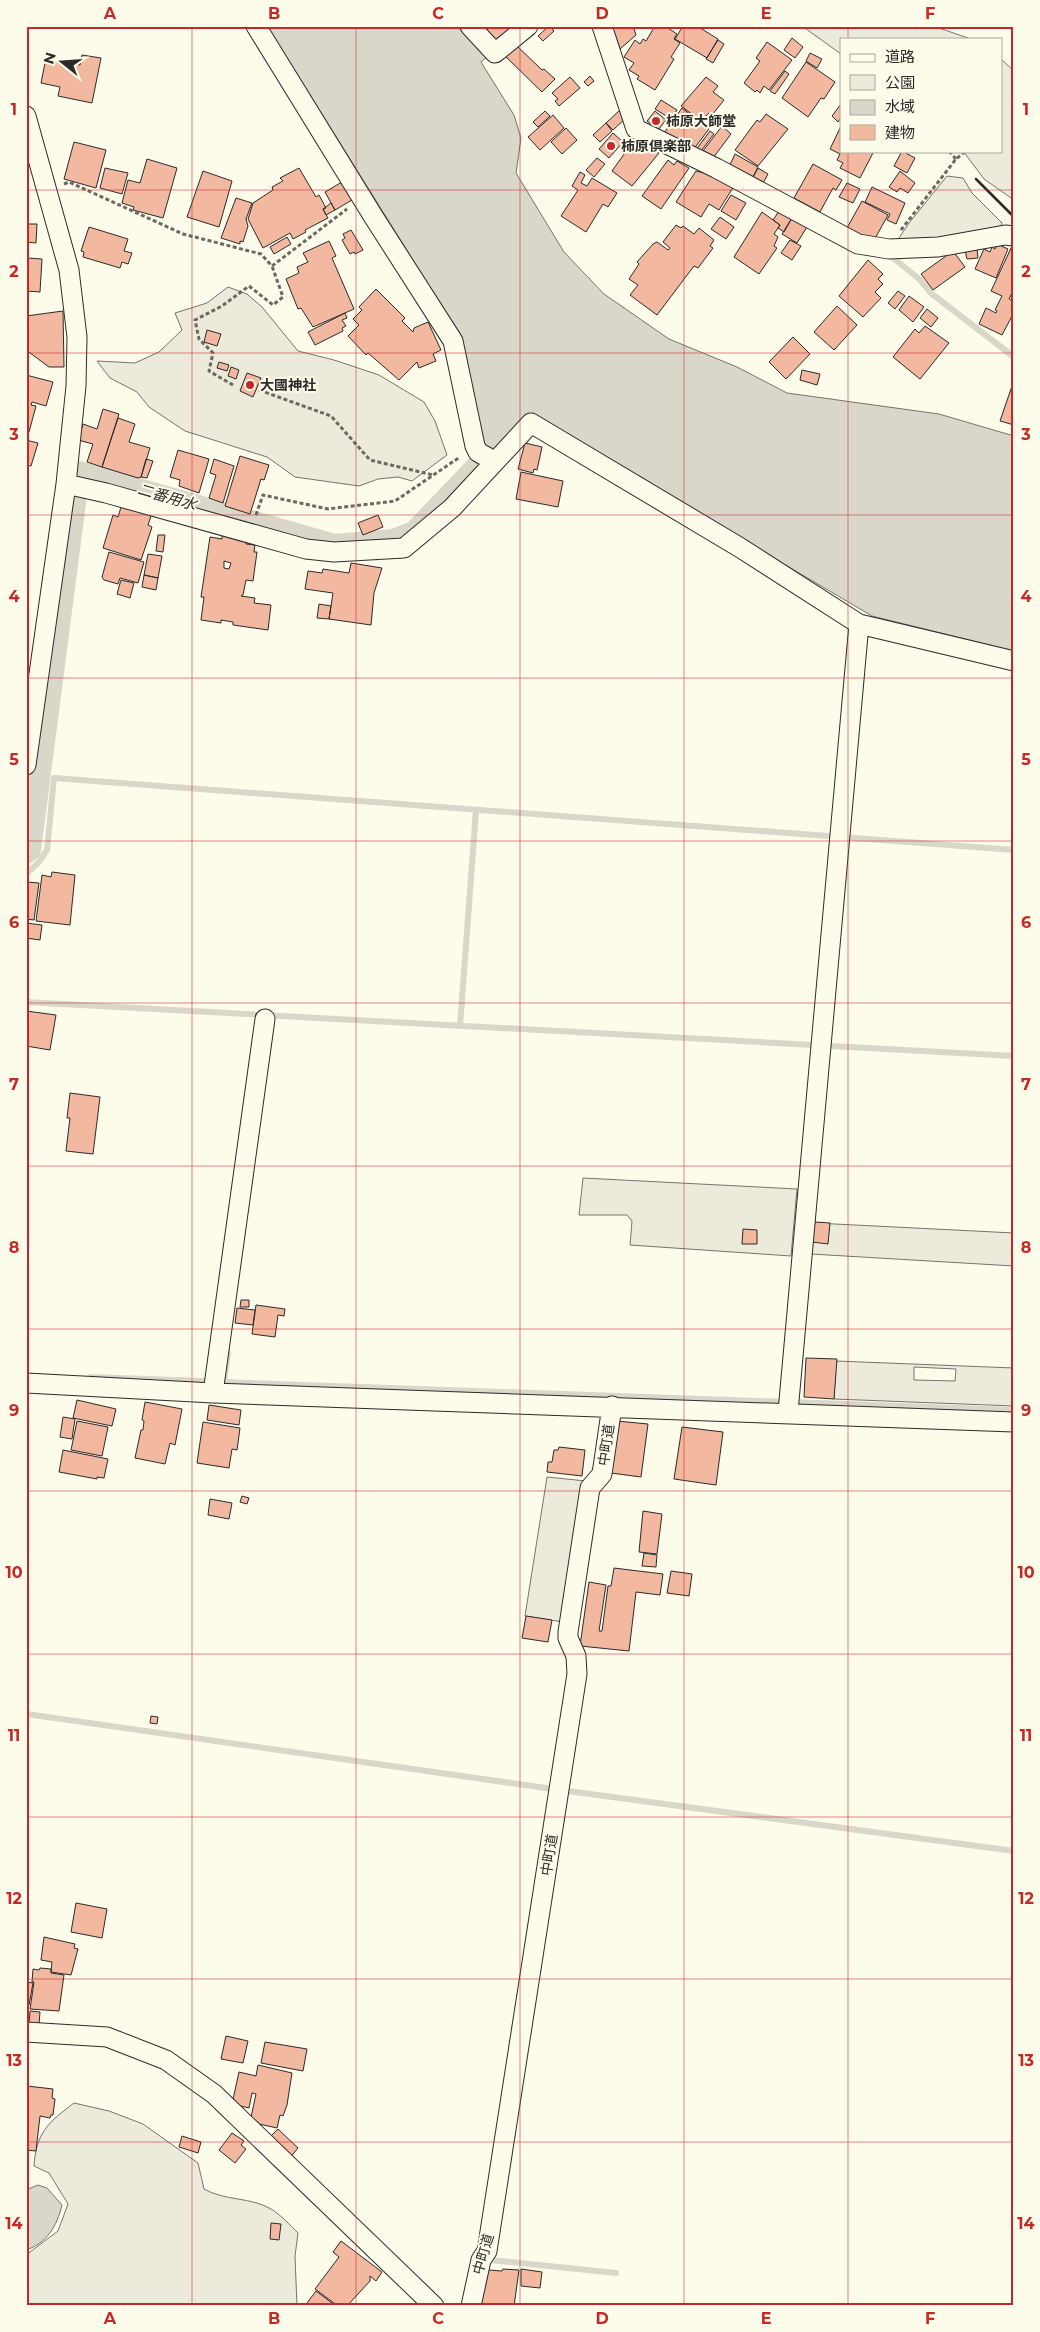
<svg xmlns="http://www.w3.org/2000/svg" width="1040" height="2332" font-family="Montserrat,'Noto Sans JP',sans-serif">
	<style>
		.green { fill: #ecebdb; stroke: #74746e; fill-rule: evenodd }
		.water { fill: #d8d7c9; stroke: #74746e }
		.lines { fill: none; stroke-linecap: round; stroke-linejoin: round }
		.stream { stroke: #d8d7c9; stroke-width: 6 }
		.canal { stroke: #d8d7c9; stroke-width: 22 }
		.building { fill: #f2b8a0; stroke: #2b2b2b; fill-rule: evenodd }
		.minor-casing { stroke: #2b2b2b; stroke-width: 21 }
		.path { stroke: #6a6964; stroke-width: 3; stroke-dasharray: 4 2.5; stroke-linecap: butt }
		.minor { stroke: #fdfbea; stroke-width: 19 }
		.wall { stroke: #2b2b2b; stroke-width: 2.5 }
		.grid { fill: none; stroke: #c62828; stroke-width: 1; stroke-opacity: 0.55 }
		.poi-dot { fill: #c62828; stroke: #fdfbea; stroke-width: 2 }
		.labels { text-anchor: middle; stroke-width: 4; stroke-linejoin: round; paint-order: stroke }
		.poi-label { font-size: 14px; font-weight: bold; fill: #2b2b2b; stroke: #fdfbea; text-anchor: start }
		.street-label { font-size: 14px; fill: #2b2b2b; stroke: #fdfbea }
		.water-label { font-size: 15px; font-style: italic; fill: #2b2b2b; stroke: #fdfbea }
		.neatline { fill: none; stroke: #c62828; stroke-width: 2 }
		.grid-label { font-size: 16px; text-anchor: middle; font-weight: bold; fill: #c62828 }
	</style>
	<rect width="100%" height="100%" fill="#fdfbea"/>
	<path class="green" d="M802,26H933L971,39H841V54Z
		M1001,59L1014,71V200L984,179L963,151H1001Z
		M947,176L963,178L972,193L1002,223L1000,230L895,244L909,223Z
		M228,287L247,294L262,307L298,351L334,360L379,375L424,402L435,421L447,455L412,481L398,477L378,479L359,486L295,477L267,457L185,431L149,407L137,392L110,378L97,361L135,363L159,352L182,330L175,313L207,303Z
		M583,1178L797,1189L791,1256L630,1245L632,1221L627,1215H579Z
		M815,1223L1014,1233V1266L811,1254Z
		M836,1361L1014,1368V1406L834,1399ZM914,1367L956,1369L955,1381L914,1380Z
		M547,1477L586,1481L563,1622L525,1616Z
		M74,2103L109,2111L143,2124L198,2163L204,2189C225,2201 251,2197 271,2209C281,2215 290,2225 298,2233L295,2256L297,2306H26V2255L58,2231L68,2204L49,2173L34,2166C36,2132 49,2122 74,2103Z"/>
	<path class="water" d="M267,26H457L487,57L481,62L514,115L521,138L516,173L564,252L604,294L669,339L737,367L787,393L939,414L1014,436V651L872,616L529,414L495,447L483,440L456,329Z
		M38,2185L47,2188L62,2205C57,2226 47,2243 26,2250V2190Z"/>
	<g class="lines">
		<path class="stream" d="M891,256L919,279L932,294L1014,357
			M26,874L39,862L47,850L54,778L1014,850
			M26,1002L1014,1056
			M460,1026L476,810
			M90,1377L203,1381
			M222,1382L1014,1410
			M224,1382L228,1353
			M26,1714L553,1789L1014,1851
			M490,2260L616,2273"/>
		<path class="canal" d="M26,853L30,850L79,472L335,545L393,540L414,532L479,464L500,416"/>
	</g>
	<path class="building" d="M480,26H505L512,34L501,46Z
		M549,26L554,31L543,41L538,36Z
		M612,26H633L636,35L620,49Z
		M655,26H665L677,34L674,39L680,43L671,57L674,59L655,90L637,79L639,76L629,70L634,63L624,57L635,40L640,44L643,39L646,41Z
		M683,26H697L718,39L707,58L675,39Z
		M792,38L803,47L795,58L784,50Z
		M718,40L724,44L713,63L706,59Z
		M767,42L792,60L769,90L764,86L760,93L757,90L755,92L744,83L760,61L756,58Z
		M515,44L542,70L544,69L555,79L542,92L504,55Z
		M810,53L822,59L817,68L806,61Z
		M82,55L101,58L92,103L58,96L60,87L41,83L46,58L80,65Z
		M806,62L835,82L824,99L821,98L808,117L782,98Z
		M785,71L789,74L775,94L770,91Z
		M590,76L594,81L588,86L584,82Z
		M570,77L580,88L559,106L555,101L558,99L552,93Z
		M706,77L718,86L713,92L724,100L712,115L709,113L701,121L681,106Z
		M661,100L677,110L671,119L655,109Z
		M841,104V118L838,122L832,116Z
		M682,108L709,129L693,150L678,138L675,142L664,133Z
		M545,111L550,116L538,127L533,122Z
		M619,111L626,118L613,130L606,123Z
		M655,111L666,120L658,130L647,121Z
		M766,114L788,129L758,166L735,150L757,120L760,122Z
		M553,115L564,128L540,150L528,137Z
		M606,123L612,131L600,142L593,135Z
		M722,126L731,134L713,158L703,151Z
		M841,126V151H874L860,178L840,168L843,163L837,160L840,154L830,149Z
		M566,128L577,140L562,154L551,142Z
		M710,131L714,134L701,151H695Z
		M613,133L623,142L609,158L599,149Z
		M637,136L659,153L632,186L612,171Z
		M74,142L106,150L96,188L64,179Z
		M902,151L915,158L907,173L894,166Z
		M735,154L758,167L752,179L729,167Z
		M597,158L605,164L594,177L586,170Z
		M147,159L177,168L163,218L133,210L134,207L122,203L128,180L140,183Z
		M668,160L674,165L677,161L689,168L661,209L642,196Z
		M813,164L842,180L836,190L833,188L820,212L794,198Z
		M105,168L128,173L122,194L100,188Z
		M299,168L316,197L319,195L326,208L323,209L328,218L305,230L306,232L293,239L290,233L263,248L248,219L253,203L273,190L272,187L283,181L280,178Z
		M758,168L768,174L762,185L752,179Z
		M203,171L232,181L219,227L187,217Z
		M696,171L712,175L734,186L719,210L709,204L701,217L676,202Z
		M900,171L915,183L908,193L900,188L897,192L889,187Z
		M580,172L585,175L581,183L587,186L592,178L617,193L608,207L603,204L586,232L561,216L578,190L572,186Z
		M342,182L352,200L335,210L325,192Z
		M847,183L860,189L853,203L839,197Z
		M872,187L905,203L896,224L887,220L890,214L865,202Z
		M731,195L746,203L736,220L721,211Z
		M236,198L252,203L246,219L248,226L243,242L240,241V244L221,238Z
		M862,201L888,215L873,242L847,228Z
		M331,203L335,210L326,215L323,209Z
		M779,211L792,218L784,232L778,228L780,225L773,220Z
		M762,212L780,225L774,234L778,237L774,246L777,248L759,274L734,257Z
		M720,217L734,227L726,239L711,229Z
		M792,218L807,227L797,243L782,234Z
		M26,224H37L36,243L26,242Z
		M676,225L681,228L683,226L694,234L699,228L714,240L710,246L713,248L698,268L694,266L657,315L630,295L638,285L629,279L639,264L637,262L653,244L657,242L668,250L670,248L663,242Z
		M89,227L128,239L124,251L132,253L128,264L122,262L120,268L83,257L84,252L81,251Z
		M351,230L363,250L355,254L354,252L350,254L342,240L345,238L343,234Z
		M287,237L291,244L274,254L270,247Z
		M790,240L801,246L792,260L781,253Z
		M329,241L336,256L332,258L354,309L313,327L301,308L298,309L286,279L299,273L297,267L308,262L303,253Z
		M997,244L1008,249L996,278L975,269L984,249L990,252L992,247L995,249Z
		M1012,246L1014,289L1009,299L1014,302V317L1012,316L1002,335L979,324L986,308L996,313L997,311L995,310L1002,296L991,291Z
		M977,249L978,258L967,259L965,250Z
		M953,251L965,267L933,290L921,274Z
		M26,255L28,258L42,259L40,292L27,291V296Z
		M868,260L883,274L878,279L883,284L875,292L881,298L863,317L839,296Z
		M376,289L405,318L402,321L413,332L414,328L428,322L441,350L433,354L436,361L419,368L417,362L399,380L368,353L366,355L348,336L359,325L353,319L362,310L359,307Z
		M898,291L905,296L895,309L888,303Z
		M909,296L924,307L913,322L899,310Z
		M837,306L857,325L834,350L814,332Z
		M927,309L938,318L931,327L920,318Z
		M63,311L64,367H49L26,350V316Z
		M345,313L347,318L342,320L346,326L342,328L343,331L315,345L308,332Z
		M925,326L949,343L920,379L893,357L915,329L919,333Z
		M207,330L221,334L217,346L204,342Z
		M793,337L810,354L786,379L769,362Z
		M219,362L229,365L227,371L217,368Z
		M231,367L239,370L236,379L228,376Z
		M802,370L820,374L817,385L800,380Z
		M247,373L261,378L253,397L240,391Z
		M26,375L53,382L46,406L32,402L31,405L36,406L29,432L26,431Z
		M1012,386H1014V425L1000,421Z
		M103,409L119,414L102,467L87,462L93,444L78,440L83,424L97,429Z
		M118,418L135,424L129,442L150,448L141,477L138,478L102,467Z
		M26,440L38,443L31,466L26,465Z
		M525,443L542,447L537,470L534,469L533,473L518,469Z
		M178,450L209,459L199,493L179,486L180,480L170,477Z
		M240,456L269,465L264,480L261,479L250,514L225,506Z
		M146,459L153,461L147,478L141,477Z
		M214,459L234,466L223,503L209,498L216,475L210,473Z
		M521,472L563,481L558,507L516,499Z
		M122,504L152,513L148,525L152,527L141,560L103,548L113,515L118,517Z
		M378,515L383,527L363,535L358,523Z
		M158,535H165L163,552L156,551Z
		M222,535L247,539L246,544L255,545L254,552H257L253,581L246,580L243,595L241,596L255,598L254,603L271,605L268,630L233,625V622L221,620V623L201,620L204,597H201L210,537L222,539ZM224,561L231,563L229,569L224,568Z
		M109,552L144,562L138,583L120,578L118,584L104,580L102,577Z
		M148,554L162,556L158,578L144,575Z
		M351,563L382,568L374,593L371,625L329,619L333,593L305,589L308,571L322,573L323,569L349,573Z
		M144,575L158,578L156,590L142,587Z
		M121,580L134,583L130,598L117,594Z
		M319,604L331,606L329,619L317,618Z
		M52,872L75,875L70,925L36,921L42,875L51,877Z
		M26,882L39,883L34,920L26,919Z
		M26,923L42,925L40,940L26,938Z
		M26,1011L56,1015L50,1050L26,1046Z
		M70,1093L100,1097L93,1154L66,1151L70,1118H67Z
		M815,1222L830,1223L828,1244L812,1242Z
		M743,1229L757,1230V1244H742Z
		M241,1300H249V1307H240Z
		M256,1305L285,1309L284,1316L278,1315L275,1337L252,1334Z
		M237,1308L255,1310L253,1325L235,1323Z
		M806,1358L837,1359L834,1399L804,1397Z
		M77,1400L116,1409L112,1426L73,1418Z
		M145,1402L182,1409L175,1445L170,1443L165,1464L135,1458L141,1430H143L144,1421L142,1420Z
		M209,1405L241,1410L239,1425L207,1420Z
		M63,1417L75,1419L72,1439L60,1437Z
		M77,1421L108,1427L102,1456L71,1450Z
		M617,1421L648,1424L641,1477L611,1473Z
		M203,1422L240,1428L237,1450L232,1449L229,1468L197,1463Z
		M682,1427L723,1432L716,1485L674,1479Z
		M559,1447L585,1450L582,1476L547,1472L548,1462H552L554,1450H558Z
		M63,1450L108,1459L104,1478L97,1477V1479L59,1472Z
		M242,1496L249,1498L247,1504L240,1502Z
		M210,1499L232,1503L229,1519L208,1515Z
		M643,1511L662,1514L657,1554L639,1552Z
		M644,1553L657,1555L656,1567L642,1566Z
		M614,1568L663,1574L660,1595L636,1592L629,1651L580,1646L589,1582L606,1585L599,1631H602L608,1586H611Z
		M671,1571L692,1574L689,1596L667,1593Z
		M526,1616L552,1620L548,1642L522,1638Z
		M151,1716L158,1717L157,1724L150,1723Z
		M76,1903L107,1909L102,1938L71,1932Z
		M44,1937L75,1944L74,1948L78,1949L71,1975L51,1972L52,1962L41,1960Z
		M40,1968L51,1969V1973L64,1975L59,2011L30,2009L34,1982H32L33,1969L39,1970Z
		M26,1982L33,1983L29,2005H26Z
		M30,2011L40,2012L39,2024L29,2023Z
		M226,2036L248,2041L243,2063L221,2059Z
		M265,2042L307,2049L303,2071L261,2063Z
		M258,2065L292,2073L287,2105L283,2116L280,2115L277,2128L250,2122L256,2094L252,2093L249,2108L232,2104L239,2072L256,2076Z
		M27,2086L53,2089L52,2098L55,2099L53,2115H51L50,2118L40,2116L36,2151L26,2150Z
		M278,2129L298,2148L289,2159L268,2139Z
		M232,2133L244,2141L241,2145L246,2149L235,2163L219,2150Z
		M182,2136L201,2142L198,2153L179,2147Z
		M271,2223L281,2224L279,2240L270,2239Z
		M341,2241L382,2272L376,2281L370,2276V2281L347,2306H338L315,2289L339,2257L333,2252Z
		M503,2269L519,2270L514,2306H478L481,2283L486,2284L488,2270L502,2271Z
		M521,2269L542,2272L540,2288L521,2286Z
		M316,2291L336,2306H310L307,2303Z"/>
	<g class="lines">
		<defs>
			<path id="minor" d="M256,26L373,216L453,341L475,446L478,452L494,461
				M470,26L495,53L528,26
				M602,26L636,129L716,168L858,244L889,249L938,247L1005,235L1014,236
				M26,116L69,270L77,337L76,386L66,484L26,765
				M66,484L106,493L306,549L334,552L404,548L452,508L531,423L739,547L859,624L1014,661
				M26,1383L213,1393L1014,1422
				M213,1393L265,1019
				M788,1412L859,624
				M26,2032L107,2037L166,2060L214,2094L434,2306
				M471,2306L481,2260L487,2251L577,1674L576,1656L568,1638V1632L590,1488L602,1474L612,1406"/>
		</defs>
		<use href="#minor" class="minor-casing"/>
		<path class="path" d="M949,151L956,159
			M64,184L69,182L183,234L261,254L272,266L347,209
			M901,230L956,159L966,151
			M233,385L209,371L213,353L199,339L195,320L222,306L249,286L273,305L283,297L272,266
			M259,390L331,416L370,460L433,475
			M256,515L263,495L328,509L395,501L460,457"/>
		<use href="#minor" class="minor"/>
		<path class="wall" d="M976,179L1014,217"/>
	</g>
	<path class="grid" d="M192,26V2306M356,26V2306M520,26V2306M684,26V2306M848,26V39M848,151V2306M26,190H1014M26,353H1014M26,515H1014M26,678H1014M26,841H1014M26,1003H1014M26,1166H1014M26,1329H1014M26,1491H1014M26,1654H1014M26,1817H1014M26,1979H1014M26,2142H1014"/>
	<g class="poi-dot">
		<circle cx="656" cy="121" r="5"/>
		<circle cx="611" cy="146" r="5"/>
		<circle cx="250" cy="385" r="5"/>
	</g>
	<g class="labels">
		<g class="poi-label">
			<text x="666" y="126">柿原大師堂</text>
			<text x="621" y="151">柿原倶楽部</text>
			<text x="260" y="390">大國神社</text>
		</g>
		<g class="street-label">
			<text transform="translate(606 1445) rotate(-82)" y="5">中町道</text>
			<text transform="translate(549 1855) rotate(-81)" y="5">中町道</text>
			<text transform="translate(483 2254) rotate(-74)" y="5">中町道</text>
		</g>
		<g class="water-label">
			<text transform="translate(167 497) rotate(16)" y="5">二番用水</text>
		</g>
	</g>
	<rect width="1040" height="2332" fill="none" stroke="#fdfbea" stroke-width="55"/>
	<rect x="840" y="38" width="162" height="115" fill="#fdfbea" stroke="#a9a89e"/>
	<rect x="850" y="54" width="25" height="8" fill="#fdfbea" stroke="#a9a89e"/>
	<text x="885" y="62" font-size="15" fill="#2b2b2b">道路</text>
	<rect x="850" y="75" width="25" height="15" fill="#ecebdb" stroke="#a9a89e"/>
	<text x="885" y="88" font-size="15" fill="#2b2b2b">公園</text>
	<rect x="850" y="100" width="25" height="15" fill="#d8d7c9" stroke="#a9a89e"/>
	<text x="885" y="112" font-size="15" fill="#2b2b2b">水域</text>
	<rect x="850" y="125" width="25" height="15" fill="#f2b8a0" stroke="#a9a89e"/>
	<text x="885" y="138" font-size="15" fill="#2b2b2b">建物</text>
	<g transform="translate(62 62) rotate(287)" stroke="#fdfbea" stroke-width="4" paint-order="stroke">
	<path d="M0-4L9 19L0 12L-9 19Z" fill="#2b2b2b"/>
	<text y="-8" font-size="14" font-weight="bold" text-anchor="middle" fill="#2b2b2b">N</text>
	</g>
	<rect x="28" y="28" width="984" height="2276" class="neatline"/>
	<g class="grid-label">
		<text x="110" y="19">A</text>
		<text x="274" y="19">B</text>
		<text x="438" y="19">C</text>
		<text x="602" y="19">D</text>
		<text x="766" y="19">E</text>
		<text x="930" y="19">F</text>
		<text x="14" y="115">1</text>
		<text x="1026" y="115">1</text>
		<text x="14" y="277">2</text>
		<text x="1026" y="277">2</text>
		<text x="14" y="440">3</text>
		<text x="1026" y="440">3</text>
		<text x="14" y="602">4</text>
		<text x="1026" y="602">4</text>
		<text x="14" y="765">5</text>
		<text x="1026" y="765">5</text>
		<text x="14" y="928">6</text>
		<text x="1026" y="928">6</text>
		<text x="14" y="1090">7</text>
		<text x="1026" y="1090">7</text>
		<text x="14" y="1253">8</text>
		<text x="1026" y="1253">8</text>
		<text x="14" y="1416">9</text>
		<text x="1026" y="1416">9</text>
		<text x="14" y="1578">10</text>
		<text x="1026" y="1578">10</text>
		<text x="14" y="1741">11</text>
		<text x="1026" y="1741">11</text>
		<text x="14" y="1904">12</text>
		<text x="1026" y="1904">12</text>
		<text x="14" y="2066">13</text>
		<text x="1026" y="2066">13</text>
		<text x="14" y="2229">14</text>
		<text x="1026" y="2229">14</text>
		<text x="110" y="2324">A</text>
		<text x="274" y="2324">B</text>
		<text x="438" y="2324">C</text>
		<text x="602" y="2324">D</text>
		<text x="766" y="2324">E</text>
		<text x="930" y="2324">F</text>
	</g>
</svg>
